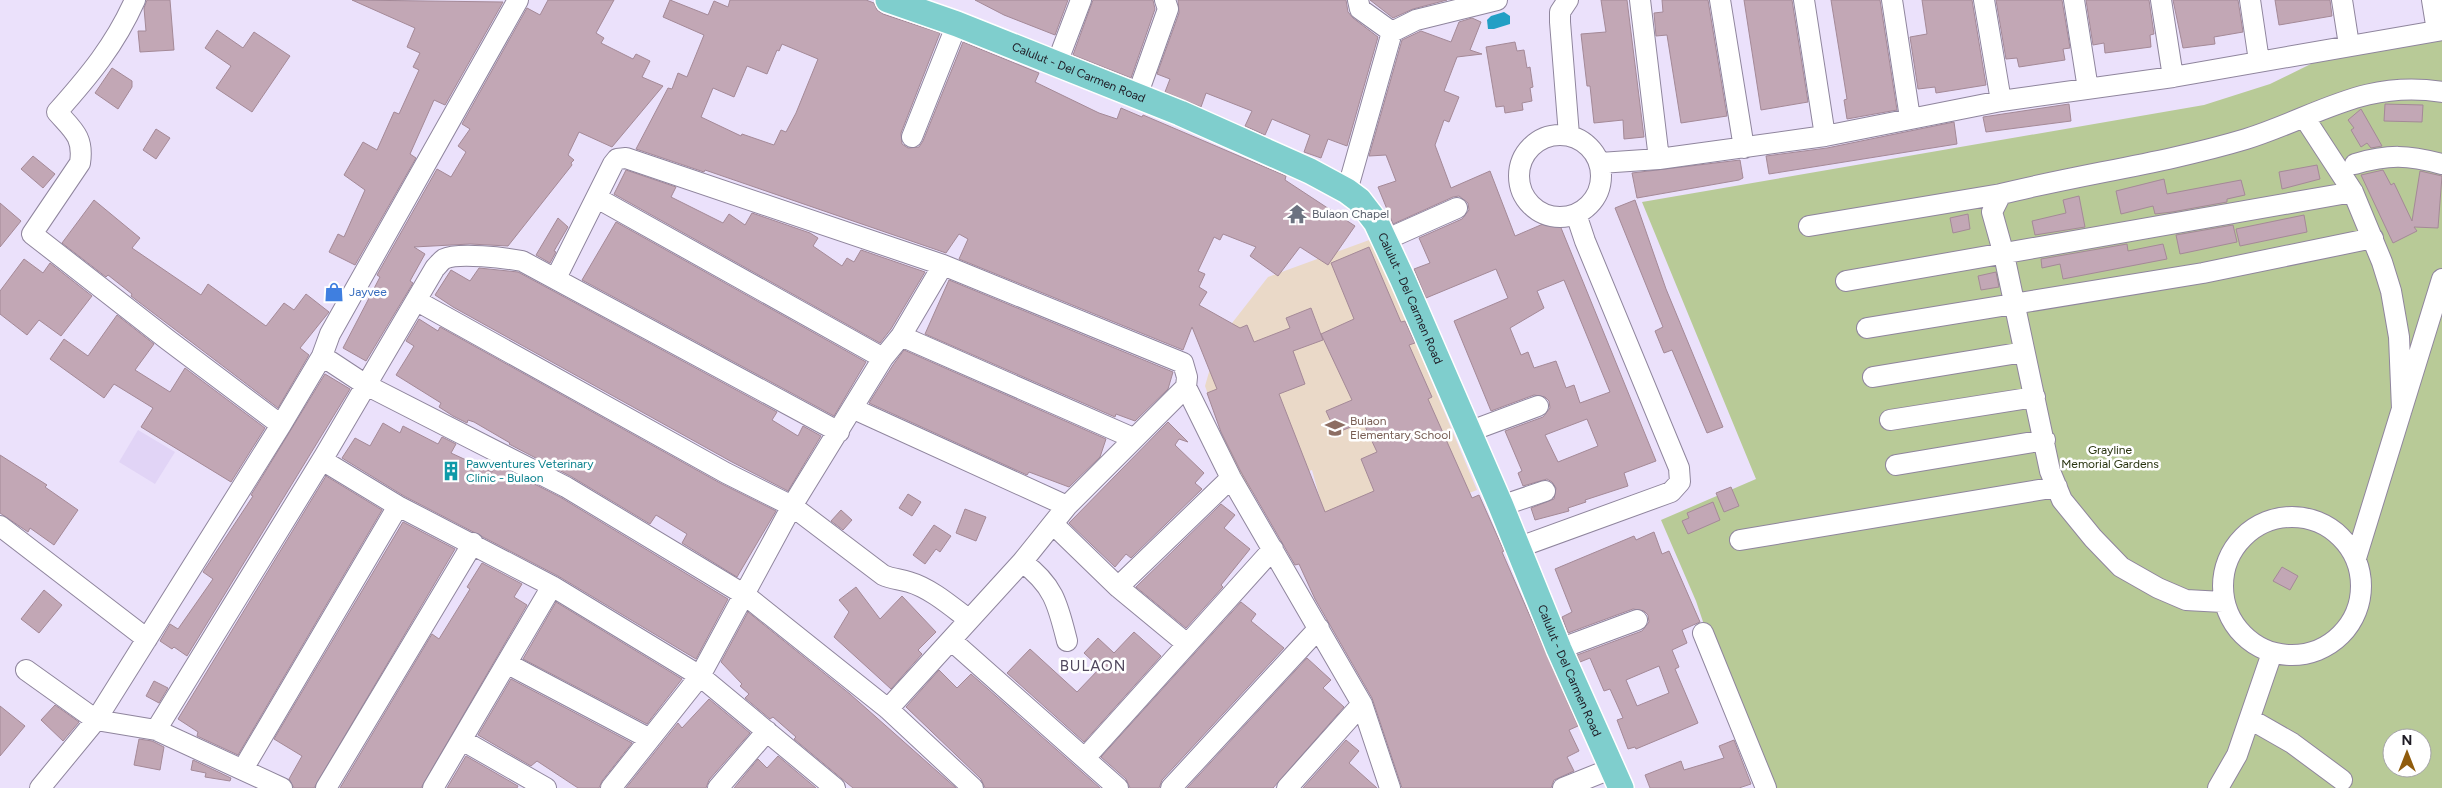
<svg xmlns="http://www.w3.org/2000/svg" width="2442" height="788" font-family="Figtree,sans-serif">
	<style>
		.built { fill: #e1d4f6 }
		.education { fill: #ead9c8 }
		.green { fill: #b8ca97; fill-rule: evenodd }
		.water { fill: #239fc5 }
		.building { fill: #c2a7b5; stroke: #a48997; fill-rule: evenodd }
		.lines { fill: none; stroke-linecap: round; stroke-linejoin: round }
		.minor-casing { stroke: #8f859d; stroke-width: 22 }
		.major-casing { stroke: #fff; stroke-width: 28 }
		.minor { stroke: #fff; stroke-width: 20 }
		.major { stroke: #7fcecd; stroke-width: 25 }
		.labels { text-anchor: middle; stroke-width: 5; stroke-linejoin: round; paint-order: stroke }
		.street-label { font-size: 12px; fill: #1e1b24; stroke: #fff }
		.worship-label { font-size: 12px; fill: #5b616d; stroke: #fff; text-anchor: start }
		.shop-label { font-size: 12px; fill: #366cbe; stroke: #fff; text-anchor: start }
		.education-label { font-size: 12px; fill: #785e54; stroke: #fff; text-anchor: start }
		.park-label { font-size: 12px; fill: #28330f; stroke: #fff }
		.culture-label { font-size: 12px; fill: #0d838f; stroke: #fff; text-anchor: start }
		.quarter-label { font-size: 15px; letter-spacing: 1px; fill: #50475d; stroke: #fff }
	</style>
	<rect width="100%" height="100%" fill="#ebe1fb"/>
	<path class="built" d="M138,430L175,452L155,484L119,462Z"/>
	<path class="education" d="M1372,239L1477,490L1333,546L1312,470L1243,492L1205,386L1218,341L1268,277Z"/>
	<path class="green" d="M2442,40V788H1759L1696,601L1661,520L1756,479L1642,202L2204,105L2270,84L2321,59ZM2392,738H2422V768H2392Z"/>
	<path class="water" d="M1504,12L1510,16V24L1494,29H1488L1487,20L1491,16Z"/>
	<path class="building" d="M147,0H170L174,50L140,52L138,31H146L144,8Z
		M352,0L503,2L445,105L434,100L410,154L416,158L355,265L329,252L338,234L344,237L365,190L344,175L363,142L377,150L394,112L399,114L419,70L413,67L420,53L407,47L415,28Z
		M548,0H614L596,33L604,38L601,43L633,59L636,54L650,61L642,77L663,86L612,147L579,132L568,155L574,160L571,163L572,165L508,246L470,244L414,247L425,254L410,281L413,283L366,361L343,348L380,277L377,275L437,169L451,177L466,152L458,146L470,129L462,124L527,8L540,15Z
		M670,0L708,15L714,1L728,7L730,0H866L874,3L877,10L883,14L940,33L901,133L902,144L908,148L919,147L923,141L963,42L1039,73L1035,82L1099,113L1117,119L1121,108L1142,117L1143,115L1286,176L1285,180L1355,226L1328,265L1300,247L1278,276L1250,256L1256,247L1223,234L1220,240L1214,237L1198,271L1205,274L1199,287L1207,292L1199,305L1240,328L1247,325L1254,342L1290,328L1286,318L1311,308L1323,340L1293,351L1305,384L1279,394L1325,512L1374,491L1361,459L1377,452L1363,422L1336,433L1326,411L1352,400L1321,334L1354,319L1331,263L1369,247L1401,322L1405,321L1415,343L1409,345L1432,397L1428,399L1472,498L1479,495L1504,551L1502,552L1578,726L1569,730L1579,751L1567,757L1574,771L1554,780L1551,788H1402L1372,698L1315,599L1299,564L1295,565L1241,472L1221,432L1207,393L1217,389L1192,327L1183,350L959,259L968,239L959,234L946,253L705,170L704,172L636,149L668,88L672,89L678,73L687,77L704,35L663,17ZM782,44L818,59L796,113L786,132L781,130L774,145L742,134L741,136L701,117L713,88L734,97L747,66L767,74L777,50L779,51Z
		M975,0H1068L1055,35L1004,15Z
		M1093,0H1153L1155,9L1131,78L1073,55Z
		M1178,0H1346L1348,12L1353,18L1378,37L1347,146L1328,139L1321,158L1304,152L1310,135L1272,119L1265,135L1245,126L1252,111L1206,93L1201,107L1165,92L1170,79L1157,74L1179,13Z
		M1370,0H1447L1413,9L1393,18Z
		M1601,0H1627L1644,137L1624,139L1623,120L1594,123L1590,86H1587L1581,34L1606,32Z
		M1662,0H1708L1727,116L1681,123L1667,35L1656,36L1654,13L1663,12Z
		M1744,0H1792L1808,102L1761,110Z
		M1831,0H1880L1897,110L1847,119L1844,100L1847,99Z
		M1922,0H1972L1986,85L1936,93L1935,87L1918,89L1910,37L1927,34Z
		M1996,0H2062L2070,48L2063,49L2065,60L2019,67L2017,58L2006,59Z
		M2086,0H2149L2154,34L2150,35L2151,47L2105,53L2104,43L2093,45Z
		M2173,0H2238L2243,32L2214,37L2215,44L2183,48Z
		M2275,0H2330L2332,16L2279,25Z
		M1472,18L1481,22L1470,50L1482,54L1457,57L1444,91L1459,97L1449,122L1444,120L1435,145L1451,188L1490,171L1515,236L1557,218L1656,461L1624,473L1628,486L1585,500L1586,502L1568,508L1569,511L1535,520L1531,508L1554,499L1556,488L1552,482L1547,479L1523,486L1518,473L1522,471L1505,431L1543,417L1550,408L1549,401L1545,397L1534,395L1491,411L1454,321L1508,298L1496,269L1426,298L1414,269L1430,263L1419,238L1462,219L1469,210L1468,203L1459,196L1453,197L1393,224L1378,187L1396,181L1386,155L1369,156L1402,40L1421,31L1451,42L1459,22ZM1564,280L1610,392L1580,403L1574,385L1566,388L1556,361L1534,368L1528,352L1521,355L1510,328L1544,308L1537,291ZM1587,419L1598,446L1558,462L1545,435Z
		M217,30L243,48L254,32L290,56L252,112L216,88L231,66L205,48Z
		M1515,42L1517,51L1524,50L1527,68L1530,67L1533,87L1530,88L1532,101L1522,103L1523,110L1505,113L1504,106L1496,107L1486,47Z
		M112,68L132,81V87L118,109L95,93Z
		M2069,104L2071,121L1986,132L1983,117Z
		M2385,104L2423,105L2422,122L2384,121Z
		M2361,109L2377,137L2382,146L2371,148L2367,143L2361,147L2351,130L2354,128L2348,120Z
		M1954,122L1957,144L1769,174L1766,156L1827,148Z
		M156,129L170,138L156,159L143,150Z
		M33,156L55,174L43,188L21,169Z
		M1740,160L1743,178L1739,180L1637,198L1632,173Z
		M2317,165L2320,179L2282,189L2279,172Z
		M626,170L676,187L671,197L723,223L729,214L745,225L752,213L810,233L818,238L813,246L842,266L847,258L854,262L861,250L925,272L891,329L880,343L614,194Z
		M2383,170L2391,185L2394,183L2412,221L2420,171L2442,176L2438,228L2414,227L2417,231L2393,243L2361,175Z
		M2164,179L2167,194L2241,180L2245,195L2227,199V202L2172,212L2155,214L2153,206L2121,214L2116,191Z
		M2079,196L2085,227L2035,235L2032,221L2066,213L2063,200Z
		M94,200L140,238L132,248L201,295L208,284L266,326L284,303L294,310L306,294L329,312L300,348L309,355L278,408L131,296L132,294L108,275L106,277L62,243Z
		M1635,200L1666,289L1723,427L1707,433L1672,350L1664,353L1655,331L1663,327L1615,208Z
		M0,203L21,221L0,247Z
		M1968,214L1970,229L1953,233L1950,218Z
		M2304,215L2307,232L2240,246L2236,229Z
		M558,218L568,227L554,251L556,252L550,263L536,255Z
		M616,222L866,362L834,416L582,280Z
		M2233,225L2237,242L2180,254L2176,235Z
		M2127,244L2128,251L2163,244L2167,259L2063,279L2060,264L2042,268L2041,259Z
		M24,259L43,273L50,263L92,296L61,336L39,320L27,335L0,314V291Z
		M479,268L518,272L777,412L772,420L798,436L803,426L821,436L788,491L732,462L453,307L435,295L451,270L470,281Z
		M1996,272L1999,287L1981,290L1978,276Z
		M949,280L1173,372L1168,389L1135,421L1116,414L1115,417L925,334Z
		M117,315L154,344L135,370L170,392L185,368L265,428L231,482L141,427L153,408L114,384L104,398L50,359L64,339L88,356Z
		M419,319L438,331L440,327L720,483L776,511L737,577L682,543L687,534L656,515L650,524L572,477L509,444L510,443L474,422L468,420L467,423L453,416L439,407L441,403L396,375L414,346L406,341Z
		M904,350L1106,439L1100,457L1069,487L1029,472L1027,475L869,403L893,365Z
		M325,374L350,389L187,656L174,647L172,649L160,641L170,624L178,629L213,579L203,572L253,496L251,495Z
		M1168,422L1188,442L1179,439L1175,445L1204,473L1195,483L1202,489L1131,558L1126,554L1115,567L1069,523Z
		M383,423L400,433L403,426L438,444L442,437L456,444L451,453L492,472L497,465L560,497L728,599L696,659L558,576L404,496L342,458L355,438L370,446Z
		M0,455L47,485L45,487L78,510L54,545L30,528L28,532L0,513Z
		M326,476L382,510L238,755L197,736L198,732L178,719Z
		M1731,487L1739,506L1724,512L1716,493Z
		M908,494L921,502L912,516L899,508Z
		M1713,502L1720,520L1688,534L1682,521L1689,518L1687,513Z
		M1221,504L1235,515L1224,528L1250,549L1221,585L1223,587L1186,628L1136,587Z
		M965,509L986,517L976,541L956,533Z
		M841,510L852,520L843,530L831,521Z
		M403,522L455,549L314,788H294L289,779L302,756L274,739Z
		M934,525L951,536L940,552L936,549L925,564L913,555Z
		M1654,532L1662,554L1669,551L1700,622L1682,630L1687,643L1672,650L1679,667L1675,669L1698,723L1636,749L1635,747L1628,749L1617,720L1623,718L1610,689L1604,691L1590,658L1580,662L1577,655L1642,631L1649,622L1648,615L1644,611L1633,609L1568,633L1562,617L1572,612L1555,569L1634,536L1636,540ZM1659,666L1669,693L1637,706L1626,680Z
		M482,563L522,584L514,597L527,605L421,788H340L432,634L439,639L470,589L467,587Z
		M2282,567L2298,576L2290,590L2273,581Z
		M856,587L880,619L902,596L936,632L918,650L922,654L891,689L834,637L849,612L839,600Z
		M44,590L62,605L39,633L21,619Z
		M556,602L682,679L647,724L523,659Z
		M1241,602L1256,614L1251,621L1284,648L1162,780L1159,788H1130L1126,779L1101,757Z
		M748,612L850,694L956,788H853L794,739L796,737L773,717L770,719L745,698L749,694L740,686L742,684L721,662Z
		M1134,632L1161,656L1084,742L1007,673L1030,649L1077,692L1100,668L1084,653L1098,638L1114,653Z
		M1307,658L1331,680L1323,688L1344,707L1273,788H1187Z
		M939,670L957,688L971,674L1100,788H985L981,779L906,707Z
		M511,679L632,743L602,781L599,788H578L537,761L531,766L478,735Z
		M154,681L168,688L159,703L146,696Z
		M709,699L750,733L709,780L706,788H626L678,723L682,728Z
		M55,705L79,722L63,741L41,720Z
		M0,706L25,726L0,756Z
		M139,739L152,741L164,747L160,770L134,765Z
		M1346,740L1359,751L1349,763L1377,788H1303Z
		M1734,740L1751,784L1739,788H1650L1645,775L1681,761L1684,770L1724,758L1719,746Z
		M466,756L518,786L517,788H447Z
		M778,756L816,788H734L758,759L767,768Z
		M193,760L231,778L230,781L205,777L206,773L191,770Z"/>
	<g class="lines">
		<defs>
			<path id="minor" d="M135,0C115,45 89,76 57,112C73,130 84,137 80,163L32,234L168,340L281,425
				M1358,0L1360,9L1392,32
				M1568,0L1560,12V22L1569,135
				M1640,0L1659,159
				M1720,0L1744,148
				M1804,0L1825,136
				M1892,0L1910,118
				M1984,0L2001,101
				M2074,0L2088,89
				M2161,0L2173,77
				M2250,0L2259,61
				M2342,0L2349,45
				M2432,0L2437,31
				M1057,63L1081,0
				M1137,96L1168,9L1165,0
				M2304,117L2353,192L2382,262L2391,291L2399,337L2402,409
				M1519 176a41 41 0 1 1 82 0a41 41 0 1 1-82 0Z
				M912,137L957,24
				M1600,163L1659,159L1825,136L2001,101L2173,77L2442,30
				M2355,164C2389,154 2408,155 2442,164
				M1347,191L1392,32L1416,20L1497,0
				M597,198L883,358
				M1809,226L2001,194
				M1385,240L1457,208
				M556,278L613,164L617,159L626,158L943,265L1183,363L1187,377L1186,387L1231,478L1362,704L1390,788
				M1846,281L2353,192
				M417,301L726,473L792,506L883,575C892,579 899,579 909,582C930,588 951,606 968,619
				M1867,328L2203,273L2373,238
				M901,336L1133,438
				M322,356L366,385L566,487L745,595L888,709L973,788
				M1873,377L2024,352
				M854,409L1067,506
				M1890,420L2035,397
				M1468,432L1538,406
				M322,460L398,506L552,586L700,676L835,788
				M1896,465L2045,440
				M1501,506L1545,491
				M2223 586a69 69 0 1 1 138 0a69 69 0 1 1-138 0Z
				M1053,524L1118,587L1187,644
				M0,526L147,639
				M1740,540L2057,487
				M1517,548L1671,492L1680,482L1679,468L1585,241L1576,214
				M2356,558L2442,279
				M1022,562C1054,585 1058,605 1067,641
				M1118,587L1231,478
				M2223,602L2186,600L2158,588L2121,567L2093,538L2062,500L2050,471L2004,255L1992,212L2001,194C2082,174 2166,163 2246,139C2316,117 2365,79 2442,92
				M1703,633L1766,788
				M952,641L1118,788
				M1559,649L1637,620
				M508,664L650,739
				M26,670L96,720L156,730L282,788
				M888,709L1022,562L1067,506L1186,387
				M2250,719L2292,743L2342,780
				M156,730L325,455L435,268C438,265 441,261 444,259C458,252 506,258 522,261L839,432
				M462,740L546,788
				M1085,758L1273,549
				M243,769L398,506
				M40,788L96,720L281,425L322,356L330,334L518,0
				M326,788L473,543
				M433,788L552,586
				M611,788L700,676L792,506L883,358L901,336L943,265
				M718,788L767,731
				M1171,788L1319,628
				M1287,788L1362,704
				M1563,788L1613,768
				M2218,788L2237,755L2272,653"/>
			<g id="major">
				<path id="s1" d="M888,0L957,24L1180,113L1310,171L1347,191L1359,200L1376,222L1403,280L1501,506L1559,649L1621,788"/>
			</g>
		</defs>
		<use href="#minor" class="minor-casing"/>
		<use href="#major" class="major-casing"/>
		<use href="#minor" class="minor"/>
		<use href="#major" class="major"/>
	</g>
	<defs>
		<symbol id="temple-bare" viewBox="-9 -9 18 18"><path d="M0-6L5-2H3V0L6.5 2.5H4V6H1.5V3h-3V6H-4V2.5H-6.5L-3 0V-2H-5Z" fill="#6b7280" stroke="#fff" stroke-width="2.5" paint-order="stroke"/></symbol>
		<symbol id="shop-bare" viewBox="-9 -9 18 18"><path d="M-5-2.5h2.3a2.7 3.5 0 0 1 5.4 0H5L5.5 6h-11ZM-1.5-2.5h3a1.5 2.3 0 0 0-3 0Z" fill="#3f7fe0" stroke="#fff" stroke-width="2.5" paint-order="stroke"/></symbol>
		<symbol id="school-bare" viewBox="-9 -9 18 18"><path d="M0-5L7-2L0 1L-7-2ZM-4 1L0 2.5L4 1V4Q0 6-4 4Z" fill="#8d6e63" stroke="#fff" stroke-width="2.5" paint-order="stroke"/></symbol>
		<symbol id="building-bare" viewBox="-9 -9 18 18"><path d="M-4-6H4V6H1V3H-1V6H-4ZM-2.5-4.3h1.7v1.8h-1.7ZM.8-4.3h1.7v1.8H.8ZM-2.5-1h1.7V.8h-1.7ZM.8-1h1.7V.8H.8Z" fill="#0f9aa8" stroke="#fff" stroke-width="2.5" paint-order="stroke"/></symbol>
	</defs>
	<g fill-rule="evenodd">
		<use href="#temple-bare" x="1283" y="200" width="28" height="28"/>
		<use href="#shop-bare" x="320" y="278" width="28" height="28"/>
		<use href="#school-bare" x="1321" y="414" width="28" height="28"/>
		<use href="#building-bare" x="437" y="457" width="28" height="28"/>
	</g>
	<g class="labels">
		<g class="street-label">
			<text dy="4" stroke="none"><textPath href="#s1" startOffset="204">Calulut - Del Carmen Road</textPath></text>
			<text dy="4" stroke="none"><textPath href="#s1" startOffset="624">Calulut - Del Carmen Road</textPath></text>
			<text dy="4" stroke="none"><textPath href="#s1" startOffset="1029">Calulut - Del Carmen Road</textPath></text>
		</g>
		<g class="worship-label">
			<text x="1312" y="218">Bulaon Chapel</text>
		</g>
		<g class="shop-label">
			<text x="349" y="296">Jayvee</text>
		</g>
		<g class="education-label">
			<text x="1350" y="425">Bulaon<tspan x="1350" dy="14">Elementary School</tspan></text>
		</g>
		<g class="park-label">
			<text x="2110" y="454">Grayline<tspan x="2110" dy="14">Memorial Gardens</tspan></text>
		</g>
		<g class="culture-label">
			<text x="466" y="468">Pawventures Veterinary<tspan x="466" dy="14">Clinic - Bulaon</tspan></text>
		</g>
		<g class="quarter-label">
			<text x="1093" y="671">BULAON</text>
		</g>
	</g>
	<g transform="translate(2407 753)"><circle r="24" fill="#ffffff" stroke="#a5a4a7"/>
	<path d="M0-4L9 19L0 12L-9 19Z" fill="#905c0d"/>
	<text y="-8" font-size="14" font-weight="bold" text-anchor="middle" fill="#1e1b24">N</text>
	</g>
</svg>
